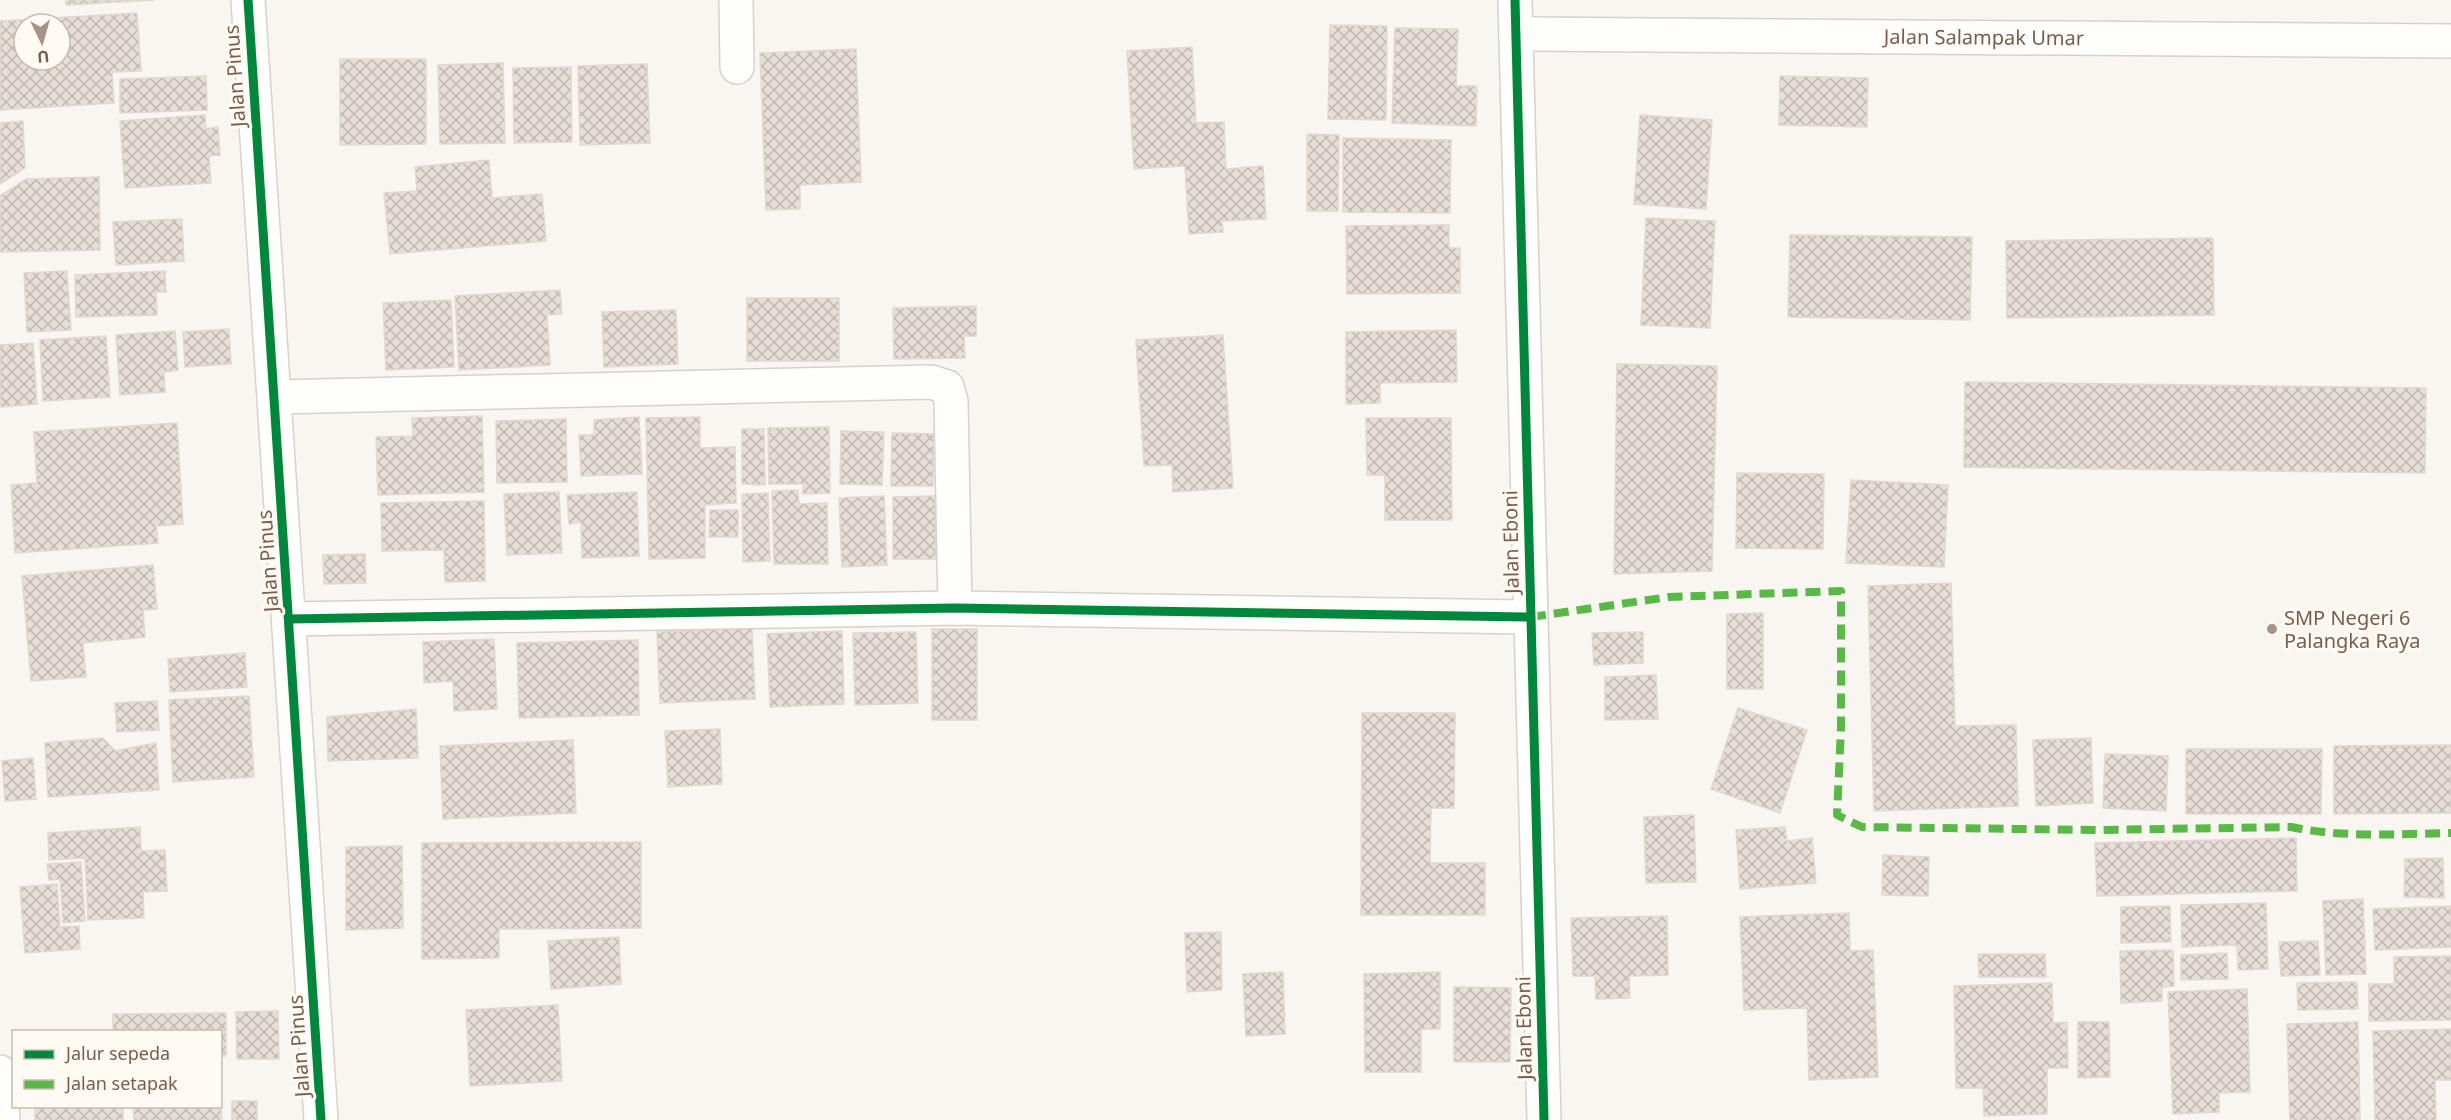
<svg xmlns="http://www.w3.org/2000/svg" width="2451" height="1120" font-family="'Noto Sans',sans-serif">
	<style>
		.building { fill: url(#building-cross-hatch); stroke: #e2d8d2; stroke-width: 1.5; fill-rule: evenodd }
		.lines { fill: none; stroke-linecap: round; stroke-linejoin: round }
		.street-casing { stroke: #d7d1cb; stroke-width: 36 }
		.secondary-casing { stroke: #d9d2cb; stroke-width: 36 }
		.street { stroke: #fefefd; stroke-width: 33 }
		.secondary { stroke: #fefefd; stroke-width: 33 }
		.quiet { stroke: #58b947; stroke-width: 8; stroke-dasharray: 15 8; stroke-linecap: butt }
		.cycleway-casing { stroke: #fffaf3; stroke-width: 13 }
		.cycleway { stroke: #00873e; stroke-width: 9 }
		.poi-dot { fill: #a69286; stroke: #fffaf3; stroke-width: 2 }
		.labels { text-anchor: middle; stroke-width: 6; stroke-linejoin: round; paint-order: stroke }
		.street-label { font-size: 20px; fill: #7a5c4d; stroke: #fffaf3 }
		.poi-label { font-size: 20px; fill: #7a5c4d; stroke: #fffaf3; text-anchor: start }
	</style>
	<defs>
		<pattern id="building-cross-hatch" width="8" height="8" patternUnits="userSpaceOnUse" patternTransform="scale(1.5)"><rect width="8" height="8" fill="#e6ded7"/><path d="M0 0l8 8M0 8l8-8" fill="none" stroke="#bfb7b1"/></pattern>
	</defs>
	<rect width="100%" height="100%" fill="#f9f5f0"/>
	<path class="building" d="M66,0H155L66,5Z
		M137,13L141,71L112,72L114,103L0,110V21ZM24,24H60V60H24Z
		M1330,25L1387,26L1386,120L1328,119Z
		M1395,28L1458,29L1456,86H1477L1476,126L1392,123Z
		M1192,47L1196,123L1224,122L1226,169L1263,166L1266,219L1222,221L1223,232L1189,234L1185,166L1134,169L1127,51Z
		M856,49L861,182L800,185V209L766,210L760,53Z
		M340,59H426V144L340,145Z
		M503,63L505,143L440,144L438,65Z
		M647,64L650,143L580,145L578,66Z
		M571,67L572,142L514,143L513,68Z
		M206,76L207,110L120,113V79Z
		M1780,76L1868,78L1867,127L1779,125Z
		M205,115L206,129L218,127L220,155L209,156L211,183L125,188L120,121Z
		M1640,115L1712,120L1706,209L1634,204Z
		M23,121L25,168L0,184V123Z
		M1307,134L1339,135L1338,211H1307Z
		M1343,138L1451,140L1450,213L1343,212Z
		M489,160L492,198L542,194L546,241L390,254L384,193L417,191L415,167Z
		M99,177L100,250L0,252V196L26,179Z
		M1646,218L1715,221L1710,328L1641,325Z
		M182,219L184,261L116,265L113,222Z
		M1449,225V248H1460V293L1347,294L1346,226Z
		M1790,235L1972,237L1970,320L1788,317Z
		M2213,238L2214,315L2007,318L2006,241Z
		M67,271L71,330L27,332L24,273Z
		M165,271L166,292H156L157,315L76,317L75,275Z
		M560,290L562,314L547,315L550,365L459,370L455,296Z
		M747,298H839V361H747Z
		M451,300L454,367L386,370L383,303Z
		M976,306V336H964L965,358L894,359L893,308Z
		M676,310L678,364L604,367L602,312Z
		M229,329L231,364L185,367L183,332Z
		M1456,330L1457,382L1380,383V403L1346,404V332Z
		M175,331L178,370L164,372L165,392L120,395L116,335Z
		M1223,335L1233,488L1173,492L1172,465L1144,466L1136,340Z
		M106,336L110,397L43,401L40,340Z
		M33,343L37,404L0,407V345Z
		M1617,364L1717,366L1712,571L1614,574Z
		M1965,382L2426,388L2425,473L1964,467Z
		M482,416L484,492L378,495L376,437L413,436L412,418Z
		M639,417L642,474L581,476L579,435H594V420Z
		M700,417V448L735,447L736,503L705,505V558L649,559L646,418Z
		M1366,418H1451L1452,520H1385V475H1367Z
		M566,419L567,482L497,483L496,421Z
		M177,423L183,524L156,526L158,543L15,553L11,485L37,483L34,432Z
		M829,427L830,493L803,494V484H769L768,428Z
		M742,429H764L765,485L742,484Z
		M841,431L884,432L882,485L840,484Z
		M892,433L934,434L933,486H891Z
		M1737,473L1824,474L1823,549L1736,548Z
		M1851,480L1948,485L1944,567L1846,563Z
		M798,490L799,504L827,503L828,564H774L772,491Z
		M559,492L562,553L507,555L504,494Z
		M637,492L639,556L582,558L581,522L569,524L567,495Z
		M768,493L770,561L743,562L742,494Z
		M884,496L887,565L842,567L839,498Z
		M935,496L936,559H893V497Z
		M484,501L485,581L445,582L444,550L382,551L381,503Z
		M710,510H738V537H709Z
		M365,554L366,583L324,584L323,555Z
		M153,565L157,609L143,610L145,637L83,643L86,677L31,681L22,576Z
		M1951,583L1955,726L2016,725L2018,806L1874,811L1868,586Z
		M1763,613V689H1727V614Z
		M752,628L755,699L660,703L657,632Z
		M932,629H977V720H932Z
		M842,631L844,704L770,707L767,634Z
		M916,632L918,703L855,705L853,633Z
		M1643,632V663L1594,665L1592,633Z
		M494,639L497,709L454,711L453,681L424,683L423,642Z
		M638,640L639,715L519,718L517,643Z
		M245,653L247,687L170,692L168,659Z
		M1656,675L1658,719L1605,720V677Z
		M249,696L254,777L173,782L169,700Z
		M157,701L159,730L117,732L115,703Z
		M1738,708L1807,730L1780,813L1711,789Z
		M416,709L418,758L328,761L327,717Z
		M1362,713H1455L1454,808H1431L1430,863H1485V915H1361Z
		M720,729L722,784L668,787L665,731Z
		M103,738L115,751L156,743L159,790L48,797L45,743Z
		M2091,738L2093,803L2036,806L2033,740Z
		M573,740L576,813L443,819L440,746Z
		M2451,745V813L2334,814V746Z
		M2186,749H2322L2321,814H2186Z
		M2105,754L2168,756L2166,811L2103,808Z
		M33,758L36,799L5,801L2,761Z
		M1694,815L1696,882L1646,883L1644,817Z
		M140,827L141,851L165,850L167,891L143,892L144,918L88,920L85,858L49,860L48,833Z
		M1785,827L1787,841L1812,838L1816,883L1740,889L1736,830Z
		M2296,838L2297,891L2097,896L2095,843Z
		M641,842V928L499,929V958L422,959V843Z
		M402,846L403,928L346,930V847Z
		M1883,855L1929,857L1928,896L1882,895Z
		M2443,858L2444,898L2404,897L2405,859Z
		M81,862L85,921L63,923L60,879L49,880L47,864Z
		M57,884L60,927L79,926L80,949L25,953L20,887Z
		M2363,899L2366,974L2326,975L2323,901Z
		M2266,903L2268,969L2238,970L2237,945L2182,947L2181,905Z
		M2170,906L2171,942L2121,943V907Z
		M2451,906V947L2375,950L2373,909Z
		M1849,913L1850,951L1873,950L1878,1077L1809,1080L1807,1008L1744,1010L1740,917Z
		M1667,916L1668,975L1629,976L1630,998L1596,999L1595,976H1573L1571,918Z
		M1221,932L1222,990L1187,992L1185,933Z
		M619,937L621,984L551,989L548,941Z
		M2318,941L2320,975L2281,976L2279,942Z
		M2173,950L2174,986L2162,987V1001L2121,1003L2120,951Z
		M2227,953L2228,979L2181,980V955Z
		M1978,954H2045L2046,977H1979Z
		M2451,956V1020L2369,1021V984H2394V957Z
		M1283,972L1285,1034L1246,1036L1243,974Z
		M1440,972V1029H1421V1072H1365L1364,974Z
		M2357,982L2358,1009L2298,1010L2297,983Z
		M2052,983L2053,1023L2067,1022L2068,1068H2047V1114L1984,1116L1983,1088H1956L1954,986Z
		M1454,987L1511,988L1510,1062H1454Z
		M2247,989L2250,1092L2219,1093V1112L2173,1114L2168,992Z
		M558,1005L562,1081L470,1086L466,1010Z
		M278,1011L279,1059H237L236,1012Z
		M226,1013V1056H220V1032H113V1014Z
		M2078,1022H2109L2110,1077L2078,1078Z
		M2358,1022L2360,1120H2290L2287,1024Z
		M2451,1029V1080H2435L2436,1120H2375L2373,1031Z
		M220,1100L222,1120H134L133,1106H220Z
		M232,1101H257V1120H232Z
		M35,1106H123V1120H35Z"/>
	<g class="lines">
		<defs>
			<g id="street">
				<path d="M736,0L737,67"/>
				<path d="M1515,0L1544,1120"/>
				<path id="s1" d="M1516,34L2451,41"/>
				<path d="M275,397L931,382L947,387L951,401L955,608"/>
				<path d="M290,619L955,608L1531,617"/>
				<path d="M0,1072L3,1120"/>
			</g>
			<path id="secondary" d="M248,0L321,1120"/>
		</defs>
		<use href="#street" class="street-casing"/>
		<use href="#secondary" class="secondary-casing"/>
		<use href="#street" class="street"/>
		<use href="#secondary" class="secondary"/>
		<path class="quiet" d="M1531,617L1669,597L1841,591V728L1837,815L1862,827L2099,830L2291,827C2344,838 2398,834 2451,833"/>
		<defs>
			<path id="cycleway" d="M248,0L321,1120
				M1515,0L1544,1120
				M290,619L955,608L1531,617"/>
		</defs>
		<use href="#cycleway" class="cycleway-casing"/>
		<use href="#cycleway" class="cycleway"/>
	</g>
	<circle class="poi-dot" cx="2272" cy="629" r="6"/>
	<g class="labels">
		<g class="street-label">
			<text dy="7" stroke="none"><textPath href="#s1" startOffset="468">Jalan Salampak Umar</textPath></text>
			<text transform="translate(235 76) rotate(-94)" y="7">Jalan Pinus</text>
			<text transform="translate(1511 542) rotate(-91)" y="7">Jalan Eboni</text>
			<text transform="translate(268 561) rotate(-94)" y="7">Jalan Pinus</text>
			<text transform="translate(1524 1028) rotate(-91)" y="7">Jalan Eboni</text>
			<text transform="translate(299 1046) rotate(-94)" y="7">Jalan Pinus</text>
		</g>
		<g class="poi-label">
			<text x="2284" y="625">SMP Negeri 6<tspan x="2284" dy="23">Palangka Raya</tspan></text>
		</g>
	</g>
	<rect x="12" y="1030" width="210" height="78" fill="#fffaf3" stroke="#cabbb1" stroke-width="1.5"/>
	<rect x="24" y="1050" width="30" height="9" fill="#00873e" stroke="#cabbb1" stroke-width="1.5"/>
	<text x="66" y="1060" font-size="18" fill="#7a5c4d">Jalur sepeda</text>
	<rect x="24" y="1080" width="30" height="9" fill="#58b947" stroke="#cabbb1" stroke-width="1.5"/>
	<text x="66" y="1090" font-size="18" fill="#7a5c4d">Jalan setapak</text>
	<g transform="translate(42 42) rotate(175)"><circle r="28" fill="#fffaf3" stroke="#cabbb1" stroke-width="1.5"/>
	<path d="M0-4.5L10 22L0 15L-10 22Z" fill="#a69286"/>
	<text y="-9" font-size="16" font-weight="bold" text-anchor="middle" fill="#7a5c4d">U</text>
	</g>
</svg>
